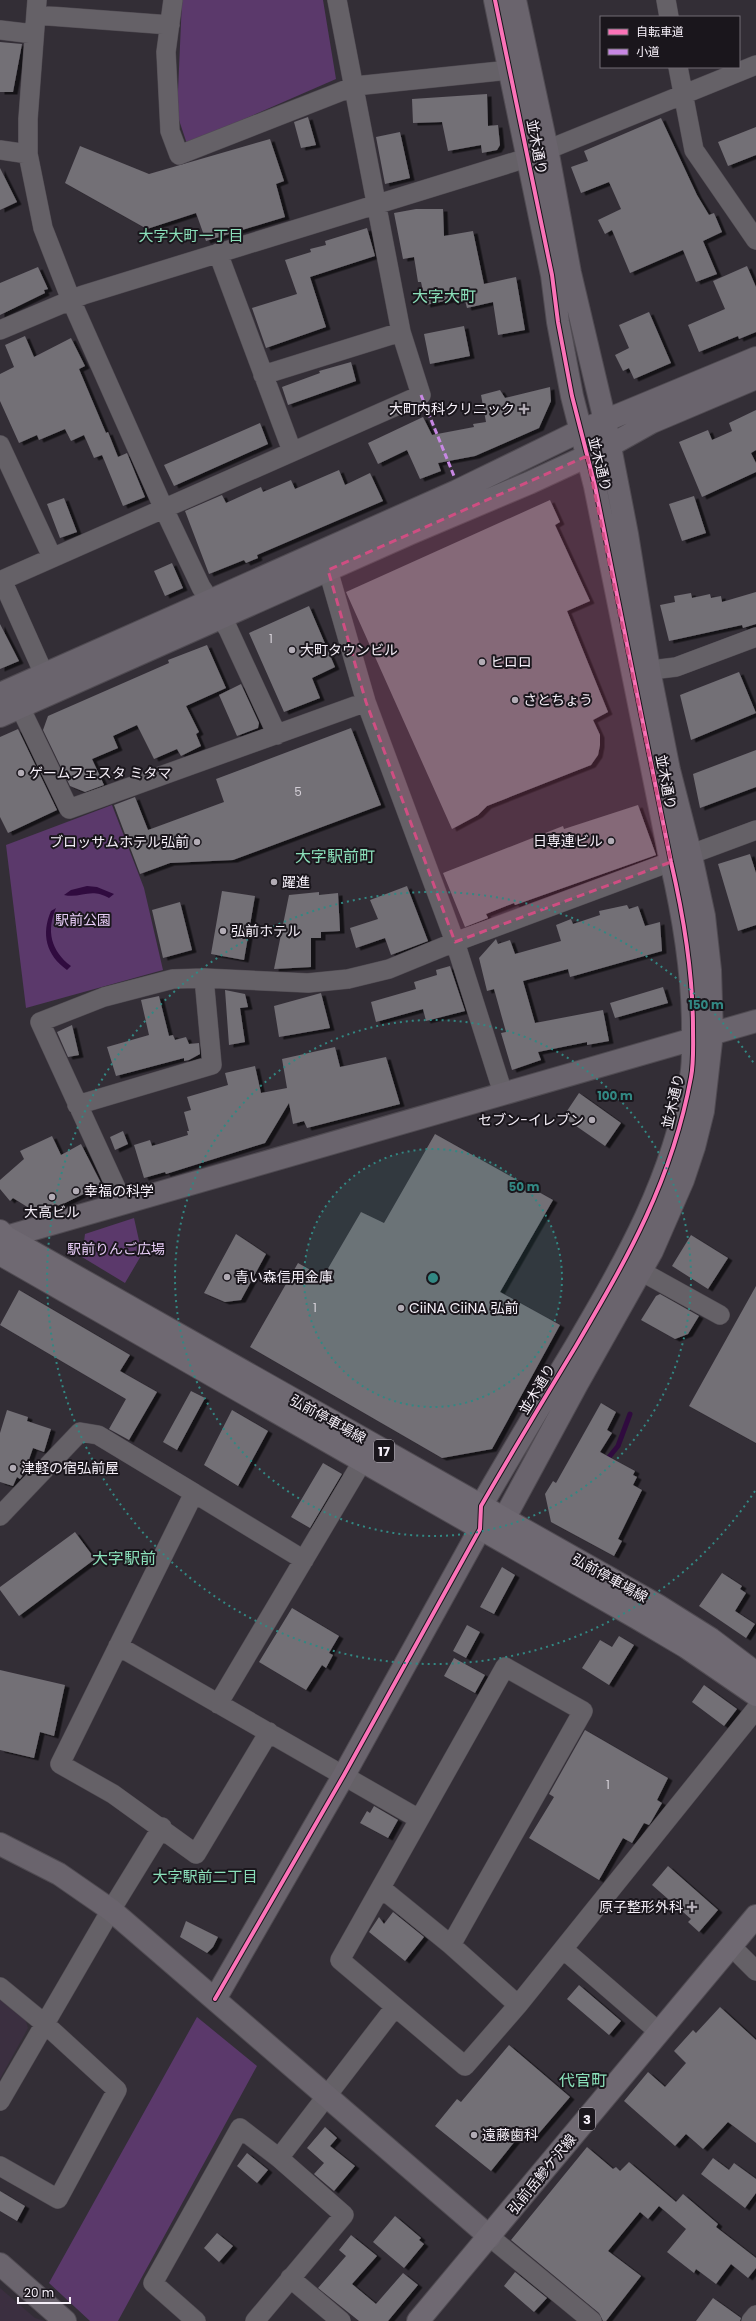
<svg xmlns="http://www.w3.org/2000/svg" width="756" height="2321" font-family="Poppins,'Noto Sans JP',sans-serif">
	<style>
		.built { fill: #3b2f40 }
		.green { fill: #5b396b }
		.water { fill: #300b3f }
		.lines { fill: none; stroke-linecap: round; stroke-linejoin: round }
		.stream { stroke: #300b3f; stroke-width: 5 }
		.building { fill: #736f76; filter: url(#shadow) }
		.street-casing { stroke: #504b52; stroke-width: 20 }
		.secondary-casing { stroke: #504b52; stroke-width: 24 }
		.primary-casing { stroke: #504b52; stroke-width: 24 }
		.street { stroke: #656167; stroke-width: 19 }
		.secondary { stroke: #6a646d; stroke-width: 22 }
		.primary { stroke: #6f6972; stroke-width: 22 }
		.quiet { stroke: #c787e3; stroke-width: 3; stroke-dasharray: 6 3; stroke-linecap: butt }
		.cycleway-casing { stroke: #1a161c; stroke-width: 6 }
		.cycleway { stroke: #fb73b8; stroke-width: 4 }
		.marked { fill: #cf4e82; fill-opacity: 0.2; stroke: #cf4e82; stroke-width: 3; stroke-dasharray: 8 5; stroke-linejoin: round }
		.ring { fill: none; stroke: #328883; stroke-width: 2; stroke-dasharray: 2 4 }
		.poi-dot { fill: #b2acb5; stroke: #1a161c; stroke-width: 1.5 }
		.labels { text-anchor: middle; stroke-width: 4; stroke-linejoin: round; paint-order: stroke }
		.number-label { font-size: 12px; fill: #d5d0d8 }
		.shield { fill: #1a161c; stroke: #b4afb7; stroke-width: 1 }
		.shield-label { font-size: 13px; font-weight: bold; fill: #f6f0f9 }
		.street-label { font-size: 14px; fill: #f6f0f9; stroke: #1a161c }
		.poi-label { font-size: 14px; fill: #f6f0f9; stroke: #1a161c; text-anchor: start }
		.park-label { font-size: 14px; fill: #e6cbf5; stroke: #1a161c }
		.neighbourhood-label { font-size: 15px; fill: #8ae0ba; stroke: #1a161c }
		.quarter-label { font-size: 16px; fill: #8ae0ba; stroke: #1a161c }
		.centre { fill: #328883; stroke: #1a161c; stroke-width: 2 }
		.ring-label { font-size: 12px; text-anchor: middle; font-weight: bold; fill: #328883; stroke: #1a161c; stroke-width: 4; stroke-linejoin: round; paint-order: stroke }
	</style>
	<defs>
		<filter id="shadow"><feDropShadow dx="4.5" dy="2.5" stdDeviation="0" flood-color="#0009"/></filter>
	</defs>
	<rect width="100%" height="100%" fill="#332e36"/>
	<path class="built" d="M0,2000L26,2021L28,2028L0,2079Z
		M0,2288L35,2318L45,2321H0Z"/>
	<path class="green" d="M182,0H323L336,79L187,144L177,114Z
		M112,805L144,888L163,970L26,1008L6,845Z
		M134,1218L142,1254L125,1283L82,1257L85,1234Z
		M197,2017L257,2066L118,2321H90L49,2283Z"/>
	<path class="water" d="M87,886L97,887L114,894L109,898C90,887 81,899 64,895L71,890Z
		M56,908C46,931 51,951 71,966L67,970C46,955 41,934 51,911Z"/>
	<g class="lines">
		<path class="stream" d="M605,1462L618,1446L630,1414"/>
	</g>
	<path class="building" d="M0,42L22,44L13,92H0Z
		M487,94L488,126L498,125L500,145L497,150L482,153L481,145L448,151L442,122L413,123L412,99Z
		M308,117L316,145L301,148L294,122Z
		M661,118L697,195L709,215L714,213L722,232L703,241L717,274L696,282L683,250L630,273L612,230L605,234L598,220L621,209L609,182L581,193L571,167L588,161L584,151Z
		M756,127V155L728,166L718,142Z
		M400,132L410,178L385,184L376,137Z
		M270,139L284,181L276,184L285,217L206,241L196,213L147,229L65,183L80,146L149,174Z
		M0,168L17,202L0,210Z
		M416,209H443L444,236L473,231L484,284L516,277L525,330L498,335L493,302L467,308L464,297L426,305L421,282H418L414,257L403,259L394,213Z
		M367,228L375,256L310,277L326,327L266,348L252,308L297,294L285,260L311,252L310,249L326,245L325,241Z
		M747,266L756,287V332L739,339L738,336L699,352L688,325L725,309L713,281Z
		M38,267L48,289L44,290L45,293L0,315V283Z
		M649,312L671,363L634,379L629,368L623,371L615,355L629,348L619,325Z
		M464,326L470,356L430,364L424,334Z
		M25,336L34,357L71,338L85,366L79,369L106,433L108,432L118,457L127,453L145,497L123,506L102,455L94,458L84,435L71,441L65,429L39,440L37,435L19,443L0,401V374L14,367L5,345Z
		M351,362L356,381L288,405L282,387L320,373L319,371Z
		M550,387L551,401L539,428L475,456L438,463L441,471L420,479L407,450L378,464L368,443L423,417L432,435L474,427L473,424L486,422L481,395L500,390L505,398Z
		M756,410V450L751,453L756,463V472L702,497L679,442L708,430L712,440L732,431L729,423Z
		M260,423L268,444L174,486L164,465Z
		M339,470L345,485L370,473L383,501L257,555L258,558L246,563L244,560L209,574L185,511L222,495L226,503L261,487L263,492L291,480L295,489Z
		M694,496L706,533L682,541L669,504Z
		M64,498L77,532L60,538L47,504Z
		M550,500L560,522L555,525L590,601L567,611L608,712L593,720L600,735V745L598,755L591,765L487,806L478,815L452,829L346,592Z
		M172,563L183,588L165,596L154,571Z
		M756,592V624L743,628L742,625L669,641L660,605L675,602L674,596L691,593L692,598L710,594L711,598L721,596L722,602Z
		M309,606L335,667L312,678L320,698L284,712L249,633Z
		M0,624L19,661L0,669Z
		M207,645L226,688L186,706L199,732L196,734L201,746L181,756L177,749L154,759L137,725L113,736L118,748L92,759L104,785L85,792L70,786L43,730L48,716L169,663L168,660Z
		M739,672L756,713L691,740L680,695Z
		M241,684L259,723L258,728L237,736L219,695Z
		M351,728L381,805L233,860L170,863L140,874L114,805L135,797L148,830L224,802L216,779Z
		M18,729L57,810L8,833L0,817V737Z
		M756,750V787L700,808L693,774Z
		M638,805L656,855L515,905L514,903L486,914L488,918L465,927L443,873L563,826L564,829Z
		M750,854L756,873V925L738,931L718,864Z
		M407,886L428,941L391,955L385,938L356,948L350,928L378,919L370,900Z
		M222,891L255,896L244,960L211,954Z
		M319,892V895L338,893L340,931L321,932V938H311V967L274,969L289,895Z
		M180,902L192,950L163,958L152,910Z
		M627,905L629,909L638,906L645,926L660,922L662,951L570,977L568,969L523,981L535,1023L603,1010L609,1041L587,1045V1042L538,1052L541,1060L512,1070L501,1033L506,1032L494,989L487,991L479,958L496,939L498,944L510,940L515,954L561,941L556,925L571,919L573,924L600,915L599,911Z
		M450,966L465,1011L426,1021L423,1009L376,1022L371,1002L416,989L414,982L437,975L436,970Z
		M663,987L668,1003L615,1018L610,1003Z
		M225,990L245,994L248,1007L240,1008L245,1042L229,1045Z
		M321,993L330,1028L279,1037L274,1006Z
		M159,996L169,1036L173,1035L175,1040L186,1037L189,1044L199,1043L200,1054L189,1060L184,1061V1058L116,1076L107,1047L149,1035L141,1000Z
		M72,1025L79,1055L68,1057L57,1032Z
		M335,1047L340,1067L386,1057L400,1104L307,1128L304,1121L293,1124L289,1103L265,1143L166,1174L165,1172L144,1178L134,1145L150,1140L152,1146L188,1135L187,1131H189L184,1112L191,1110L187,1097L228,1085L225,1073L255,1066L261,1093L287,1088L282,1059Z
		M579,1093L621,1123L605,1146L563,1117Z
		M123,1131L128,1144L115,1150L110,1137Z
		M435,1134L553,1200L500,1292L560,1325L492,1449L442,1458L250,1347L298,1263L323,1277L361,1212L384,1223Z
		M52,1136L61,1155L81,1144L102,1185L63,1204L39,1211L31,1205L29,1208L13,1198L10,1201L0,1189V1180L24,1159L20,1151Z
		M236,1234L266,1254L241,1300L225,1302L204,1293Z
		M691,1235L728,1258L708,1289L672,1266Z
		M756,1286V1443L689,1406Z
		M19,1290L130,1355L120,1371L157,1392L129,1440L109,1429L126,1399L0,1325Z
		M660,1294L699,1316L688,1334L675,1339L641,1320L656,1296Z
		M191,1391L205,1398L177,1450L163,1442Z
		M601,1403L616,1412L607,1430L612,1433L600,1452L635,1471L633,1475L637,1477L633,1485L642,1490L618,1539L622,1541L614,1556L551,1522L545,1494L553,1481L556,1483Z
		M7,1410L28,1417L27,1421L51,1429L44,1452L33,1448L24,1474L20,1479L17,1477L13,1486L0,1482V1433Z
		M232,1410L268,1431L238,1486L204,1465Z
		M323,1463L342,1474L310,1528L291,1517Z
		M75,1532L95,1559L19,1616L0,1590V1587Z
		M502,1567L515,1575L494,1614L480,1607Z
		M722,1573L742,1586L740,1589L746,1593L735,1611L755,1624L746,1638L699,1606Z
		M292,1608L339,1636L329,1653L333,1655L326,1668L322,1665L306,1690L259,1662Z
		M467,1625L480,1632L466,1658L453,1651Z
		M619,1636L634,1645L609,1685L582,1668L600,1640L612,1647Z
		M454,1658L485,1675L475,1693L444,1676Z
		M0,1670L65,1685L54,1736L40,1732L34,1758L0,1750Z
		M704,1685L737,1709L724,1726L692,1702Z
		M585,1730L668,1778L657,1800L662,1803L651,1822L649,1825L644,1823L632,1843L623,1838L599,1880L529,1838L554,1797L549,1794Z
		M374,1806L398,1820L388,1838L360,1823L367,1811L370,1813Z
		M668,1866L718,1910L699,1932L688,1922L691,1919L652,1885Z
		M393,1912L424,1937L405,1961L369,1932L379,1917L384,1924Z
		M186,1921L218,1937L213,1947L207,1953L180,1937Z
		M579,1985L621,2021L609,2035L567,1999Z
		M720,2007L756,2040V2143L728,2122L703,2149L686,2134L675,2146L624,2101L648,2072L665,2087L686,2063L674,2051L693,2030L696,2033Z
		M509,2045L570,2097L534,2139L524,2130L491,2171L435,2126L457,2099L461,2102Z
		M325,2127L337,2138L330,2146L355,2166L334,2191L314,2174L324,2163L307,2148Z
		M587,2147L613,2169L616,2167L620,2171L629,2162L676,2202L683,2194L718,2224L716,2227L756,2258V2268L748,2278L731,2264L716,2284L696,2269L694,2273L667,2252L686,2229L659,2206L648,2219L640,2212L608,2251L641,2276L606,2321H603L599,2313L511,2240Z
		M247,2153L268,2170L257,2183L237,2166Z
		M713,2158L729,2170L734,2163L756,2179V2193L745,2208L701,2174Z
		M0,2191L25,2206L17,2221L0,2211Z
		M395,2216L421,2238L419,2240L424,2244L404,2268L373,2242Z
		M217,2233L233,2246L219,2262L204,2248Z
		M351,2235L377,2256L352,2284L376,2304L403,2273L418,2285L388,2321H359L318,2288L346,2256L339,2250Z
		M515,2272L547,2298L534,2312L504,2286Z
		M713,2298L741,2318L740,2321H696Z"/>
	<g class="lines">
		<defs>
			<path id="street" d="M37,0L28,119V154L43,228L71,300L164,509L201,587L228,629L277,735
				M173,0L166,52L170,131L179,155L355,86L510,70
				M666,0L669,17
				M36,15L170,25
				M0,30L34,34
				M678,67L694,150L756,240
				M0,150L28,154
				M218,253L292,451
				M0,330L83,295L527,158L756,65
				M263,375L401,332
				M0,445L52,557
				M328,570L366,702L455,942L503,1093
				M2,580L44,674
				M0,581L421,395L401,332L337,0
				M635,672L676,667L756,637
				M20,707L69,809L366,702
				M77,1105L212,1065L204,978
				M123,1203L40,1022L104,997L173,979L204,978L308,983L348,979L389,969L455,942L756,830
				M628,1264L720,1315
				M0,1516L80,1432L98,1435L194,1493
				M118,1646L419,1819
				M218,1704L362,1462
				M269,1732L196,1854L113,1794L60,1764L194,1493L304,1560
				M381,1888L451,1945L518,2005L465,2066L340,1960L505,1667L583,1711L451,1945
				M731,1946L756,1971
				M563,1949L659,2032
				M0,1987L45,2024L117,2090L58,2199L0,2166
				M518,2005L756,1709
				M0,2101L111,1910L162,1827
				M279,2158L395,2007
				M490,2237L592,2321
				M290,2278L341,2321
				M196,2321L153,2283L240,2128L279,2158L344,2215L255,2321
				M751,2321L756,2315"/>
			<path id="secondary" d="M0,694L457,491L580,431L756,358
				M0,716L411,533L529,483L609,446L652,422L756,378
				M0,1246L6,1237L756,1021
				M488,1526L504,1519L577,1384L652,1251L683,1180L694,1147L703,1111L712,1033L710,970L704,916L691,856L669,770L649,670L627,534L605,421L570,273L547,149L515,0
				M0,1844L59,1874L111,1910L490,2237
				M215,1999L344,1775L480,1529L481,1506C512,1452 544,1399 576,1346C628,1257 672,1181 691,1077C694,1062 693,1044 693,1028C693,971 684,918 671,862L595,486L572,396L558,322L552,275L495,0
				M0,2264L65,2321"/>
			<path id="primary" d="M0,1231L6,1237L657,1605L711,1639L756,1673
				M0,1254L637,1618L686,1647L756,1695
				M418,2321L756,1916"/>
		</defs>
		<use href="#street" class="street-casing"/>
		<use href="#secondary" class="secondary-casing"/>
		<use href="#primary" class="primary-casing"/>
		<use href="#street" class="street"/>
		<use href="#secondary" class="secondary"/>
		<use href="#primary" class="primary"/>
		<path class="quiet" d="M421,395L454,476"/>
		<defs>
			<path id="cycleway" d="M215,1999L344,1775L480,1529L481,1506C512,1452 544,1399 576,1346C628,1257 672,1181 691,1077C694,1062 693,1044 693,1028C693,971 684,918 671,862L595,486L572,396L558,322L552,275L495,0"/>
		</defs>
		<use href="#cycleway" class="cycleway-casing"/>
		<use href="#cycleway" class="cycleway"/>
	</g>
	<path class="marked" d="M587,456L671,862L455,942L366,702L328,570Z"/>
	<circle cx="433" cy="1278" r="129" fill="#328883" fill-opacity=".12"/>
	<g class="ring">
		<circle cx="433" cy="1278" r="129"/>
		<circle cx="433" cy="1278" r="258"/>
		<path d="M755 1491A386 386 0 1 1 755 1065"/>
	</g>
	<g class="poi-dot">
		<path d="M522 403h4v4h4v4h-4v4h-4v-4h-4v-4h4z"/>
		<circle cx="292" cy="650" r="4"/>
		<circle cx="482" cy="662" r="4"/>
		<circle cx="515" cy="700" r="4"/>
		<circle cx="21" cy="773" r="4"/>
		<circle cx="611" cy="841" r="4"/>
		<circle cx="197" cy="842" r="4"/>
		<circle cx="274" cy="882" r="4"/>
		<circle cx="223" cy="931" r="4"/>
		<circle cx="592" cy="1120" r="4"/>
		<circle cx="76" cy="1191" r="4"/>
		<circle cx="52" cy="1197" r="4"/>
		<circle cx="227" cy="1277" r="4"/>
		<circle cx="401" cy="1308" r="4"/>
		<circle cx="13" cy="1468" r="4"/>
		<path d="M690 1901h4v4h4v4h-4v4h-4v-4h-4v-4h4z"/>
		<circle cx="474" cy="2135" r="4"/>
	</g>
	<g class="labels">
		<g class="number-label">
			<text x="271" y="643">1</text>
			<text x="298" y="796">5</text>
			<text x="315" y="1312">1</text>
			<text x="608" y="1789">1</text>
		</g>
		<g class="shield">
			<rect x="374" y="1440" width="20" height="22" rx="3"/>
			<rect x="579" y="2108" width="16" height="22" rx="3"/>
		</g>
		<g class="shield-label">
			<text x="384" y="1456">17</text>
			<text x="587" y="2124">3</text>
		</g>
		<g class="street-label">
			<text transform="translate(537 147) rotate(79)" y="5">並木通り</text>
			<text transform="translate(600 464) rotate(76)" y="5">並木通り</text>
			<text transform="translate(666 782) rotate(79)" y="5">並木通り</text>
			<text transform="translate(673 1101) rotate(-77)" y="5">並木通り</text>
			<text transform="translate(537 1389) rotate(-59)" y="5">並木通り</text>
			<text transform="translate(328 1419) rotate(29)" y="5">弘前停車場線</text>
			<text transform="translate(610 1578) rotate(29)" y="5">弘前停車場線</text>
			<text transform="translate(542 2174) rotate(-51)" y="5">弘前岳鰺ケ沢線</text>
		</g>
		<g class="poi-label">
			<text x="515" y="414" text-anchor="end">大町内科クリニック</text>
			<text x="300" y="655">大町タウンビル</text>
			<text x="490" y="667">ヒロロ</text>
			<text x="523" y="705">さとちょう</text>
			<text x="29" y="778">ゲームフェスタ ミタマ</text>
			<text x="603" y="846" text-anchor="end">日専連ビル</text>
			<text x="189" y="847" text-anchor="end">ブロッサムホテル弘前</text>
			<text x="282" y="887">躍進</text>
			<text x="231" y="936">弘前ホテル</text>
			<text x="584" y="1125" text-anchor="end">セブン-イレブン</text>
			<text x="84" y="1196">幸福の科学</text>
			<text x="52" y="1217" text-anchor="middle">大高ビル</text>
			<text x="235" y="1282">青い森信用金庫</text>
			<text x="409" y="1313">CiiNA CiiNA 弘前</text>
			<text x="21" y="1473">津軽の宿弘前屋</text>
			<text x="683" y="1912" text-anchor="end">原子整形外科</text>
			<text x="482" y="2140">遠藤歯科</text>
		</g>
		<g class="park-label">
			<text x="83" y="925">駅前公園</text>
			<text x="116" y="1254">駅前りんご広場</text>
		</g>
		<g class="neighbourhood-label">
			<text x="191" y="241">大字大町一丁目</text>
			<text x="205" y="1882">大字駅前二丁目</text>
		</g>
		<g class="quarter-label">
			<text x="444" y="302">大字大町</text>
			<text x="335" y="862">大字駅前町</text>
			<text x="124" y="1564">大字駅前</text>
			<text x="583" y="2086">代官町</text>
		</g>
	</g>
	<circle cx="433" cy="1278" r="6" class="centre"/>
	<g class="ring-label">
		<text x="706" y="1009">150 m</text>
		<text x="615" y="1100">100 m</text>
		<text x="524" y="1191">50 m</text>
	</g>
	<rect x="600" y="16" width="140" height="52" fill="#1a161c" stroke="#726d74"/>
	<rect x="608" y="29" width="20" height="6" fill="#fb73b8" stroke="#726d74"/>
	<text x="636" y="36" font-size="12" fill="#f6f0f9">自転車道</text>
	<rect x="608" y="49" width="20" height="6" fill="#c787e3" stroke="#726d74"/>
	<text x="636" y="56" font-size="12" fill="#f6f0f9">小道</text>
	<path d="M18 2297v6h52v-6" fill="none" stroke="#f6f0f9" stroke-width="2"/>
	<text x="24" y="2297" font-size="12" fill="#f6f0f9" stroke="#1a161c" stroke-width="3" paint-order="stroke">20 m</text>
</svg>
